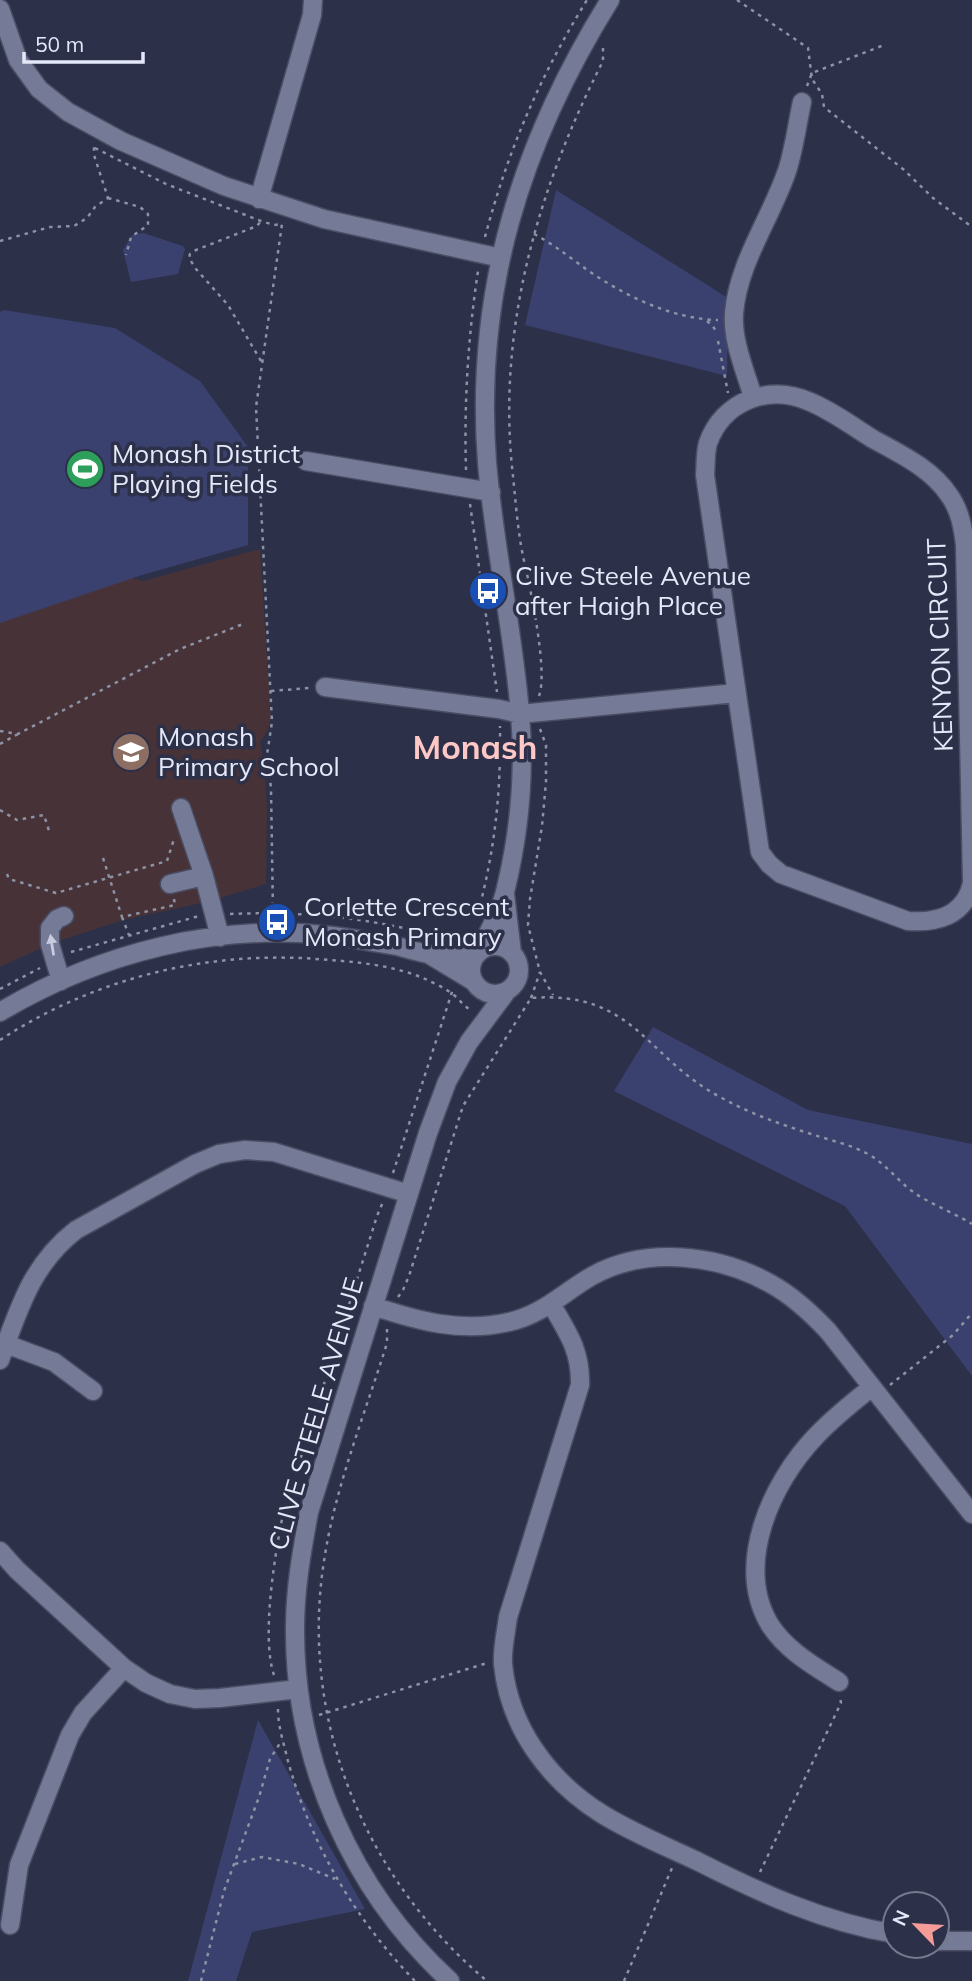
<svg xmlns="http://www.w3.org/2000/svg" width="972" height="1981" font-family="Mulish,sans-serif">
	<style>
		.education { fill: #473337 }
		.green { fill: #3b416f }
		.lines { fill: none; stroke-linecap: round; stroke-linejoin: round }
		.minor-casing { stroke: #4a4d63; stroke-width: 21 }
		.path { stroke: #8e92a5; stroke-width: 2.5; stroke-dasharray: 3.5 5; stroke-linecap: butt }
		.minor { stroke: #757a97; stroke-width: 18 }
		.oneway { fill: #c9cce0 }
		.labels { text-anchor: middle; stroke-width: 7; stroke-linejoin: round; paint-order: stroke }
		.poi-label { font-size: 26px; fill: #e5e8f8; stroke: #2c3048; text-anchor: start }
		.street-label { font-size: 26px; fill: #e5e8f8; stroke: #2c3048 }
		.district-label { font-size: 33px; font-weight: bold; fill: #fdc8c6; stroke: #2c3048 }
	</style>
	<rect width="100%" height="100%" fill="#2c3048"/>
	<path class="education" d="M0,524L84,564L143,581L260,549L271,718L267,732L260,742L264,762L267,808L266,884L211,901L123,920L50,944L0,967Z"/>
	<path class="green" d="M556,190L728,298L727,376L525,325Z
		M143,233L183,246L185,249L178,274L131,282L123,250L132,235Z
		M4,310L115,328L200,381L248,447V545L142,575L0,623V312Z
		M653,1027L808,1110L972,1144V1376L845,1206L614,1091Z
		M258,1720L365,1909L252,1932L236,1981H188Z"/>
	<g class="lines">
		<defs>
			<path id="minor" d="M0,9L18,60L39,89L68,112L121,141L224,186L324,219L501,258
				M259,199L312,15L313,0
				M753,397C745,370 732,341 734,313C738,263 771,218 787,171C794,150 797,125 802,102
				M306,461L491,492
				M325,687L499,709L520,714L736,693
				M181,808L204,876
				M972,881L965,545C963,528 960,510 949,495C931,468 900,454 873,439C852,426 831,410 808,401C768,384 723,401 708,443C705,453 706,464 705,475L760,852L769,864L781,874L908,921C937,923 965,916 972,883
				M170,884L204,876L220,937
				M505,894L512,953
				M471 970a24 24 0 1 1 48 0a24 24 0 1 1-48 0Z
				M480,950C488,932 500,912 505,892C519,835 525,772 520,713C513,629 494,546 487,462C474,292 521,143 610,0
				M430,955L473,981
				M61,981L50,944V928L57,919L64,916
				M0,1012C99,953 218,922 333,936C354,939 376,942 397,946C407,949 418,952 428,954C443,957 461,955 476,954
				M551,1304C568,1333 581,1351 580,1385L508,1617C506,1633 502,1648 503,1664C509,1727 549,1781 602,1814C631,1832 665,1846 697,1861C760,1893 824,1922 895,1934
				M373,1306C418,1321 461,1333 509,1322C542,1315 564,1292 592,1276C646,1246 718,1254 771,1284C793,1296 811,1313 828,1331L972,1514
				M6,1344L54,1362L93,1391
				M0,1360C19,1309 31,1265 76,1230L195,1164L219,1154L245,1150L274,1152L409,1194
				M0,1551L17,1570L124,1668L146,1683L170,1694L195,1699L220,1698L298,1689
				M839,1682C814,1666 787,1651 770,1625C734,1565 771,1483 816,1436C833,1418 853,1402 872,1387
				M10,1925L19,1865L70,1735L83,1713L124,1668
				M937,1941H972
				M450,1981C352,1891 294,1761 295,1628C295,1588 302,1550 309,1512L428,1133L447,1082L469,1042L507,991"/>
		</defs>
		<use href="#minor" class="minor-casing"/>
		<path class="path" d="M737,0L808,48L812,79L822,94L824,107L903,169L933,198L972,227
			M807,86L812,73L884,45
			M95,148L166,184L261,221L274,225L282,224L256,407L272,722L267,755L271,788L273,913
			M108,198L140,207L148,214V225L131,237L126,255
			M534,234C551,243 564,253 579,264C617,292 669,319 718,320
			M485,237C508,150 540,76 587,0
			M0,241L50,227L74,226L87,218L95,207L108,198L94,155V147
			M707,321L713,326L717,334
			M718,341L728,393
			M261,361L228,305L196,269L189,258L190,254L196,250L257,226L261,221
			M258,458L290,460
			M466,470C464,403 468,337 478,271
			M470,504L497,692
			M271,691L309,688
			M539,696C548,672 531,592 525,565C518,536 516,505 513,476C496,331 538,188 603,61V46
			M540,729L546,745V782L542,826L530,899L528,925L540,972L553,995
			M0,731L18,734L180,649L243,624
			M0,744L18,734
			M0,810L17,820L44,815L50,834
			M103,858L122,917L175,905L174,899
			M7,874L9,879L56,893L167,861L174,839
			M478,913C495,849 501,793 500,726
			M230,914C307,911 370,918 445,938
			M122,917L129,935
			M71,952L199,916
			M0,989L40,968
			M531,998L540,972
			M0,1040C98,976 213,949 329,960C360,962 394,966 423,978C432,982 443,987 451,993C459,998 463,1006 471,1010
			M393,1173L453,989
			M398,1297L403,1290L409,1276L463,1106L531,998C635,990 645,1058 722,1098C751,1114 780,1124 811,1134C829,1140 849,1144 866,1153C886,1163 898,1182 916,1194C933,1205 954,1213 972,1224
			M387,1329V1343C365,1414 335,1487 324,1561C299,1720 365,1879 487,1981
			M890,1385L953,1335L972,1313
			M274,1675C261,1637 275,1554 283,1514L377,1216L383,1202
			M278,1709C278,1727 284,1744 288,1761C311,1845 355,1919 415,1981
			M319,1715L487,1663
			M235,1864L262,1857L299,1864L335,1879
			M760,1872L841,1703L840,1697
			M909,1946L923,1948
			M201,1981L224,1891L259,1797L270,1759L282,1740
			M624,1981L672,1868"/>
		<use href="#minor" class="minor"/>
	</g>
	<defs><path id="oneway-solid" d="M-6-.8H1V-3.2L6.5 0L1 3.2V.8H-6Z" transform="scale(1.75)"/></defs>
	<use class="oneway" href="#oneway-solid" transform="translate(52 945) rotate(-99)"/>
	<defs>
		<symbol id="stadium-disc" viewBox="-11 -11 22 22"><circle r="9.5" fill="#2e9e5b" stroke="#2c3048"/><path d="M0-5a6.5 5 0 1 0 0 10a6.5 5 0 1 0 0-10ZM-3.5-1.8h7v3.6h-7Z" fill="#fff"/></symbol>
		<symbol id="bus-disc" viewBox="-11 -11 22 22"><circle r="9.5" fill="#1a4fb4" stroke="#2c3048"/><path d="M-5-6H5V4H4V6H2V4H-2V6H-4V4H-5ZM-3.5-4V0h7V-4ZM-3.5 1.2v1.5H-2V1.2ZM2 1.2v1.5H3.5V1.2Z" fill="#fff"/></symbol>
		<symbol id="school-disc" viewBox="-11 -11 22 22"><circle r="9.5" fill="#8d6e63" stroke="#2c3048"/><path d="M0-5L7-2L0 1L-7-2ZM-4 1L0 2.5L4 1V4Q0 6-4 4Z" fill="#fff"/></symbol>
	</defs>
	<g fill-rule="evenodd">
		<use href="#stadium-disc" x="63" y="447" width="44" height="44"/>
		<use href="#bus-disc" x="466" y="569" width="44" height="44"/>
		<use href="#school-disc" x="109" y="730" width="44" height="44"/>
		<use href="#bus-disc" x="255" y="900" width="44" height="44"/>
	</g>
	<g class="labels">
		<g class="poi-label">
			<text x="112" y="463">Monash District<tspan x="112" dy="30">Playing Fields</tspan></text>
			<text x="515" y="585">Clive Steele Avenue<tspan x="515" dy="30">after Haigh Place</tspan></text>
			<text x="158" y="746">Monash<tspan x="158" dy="30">Primary School</tspan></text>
			<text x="304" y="916">Corlette Crescent<tspan x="304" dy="30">Monash Primary</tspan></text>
		</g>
		<g class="street-label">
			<text transform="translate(940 645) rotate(-92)" y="9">KENYON CIRCUIT</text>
			<text transform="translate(316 1414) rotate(-74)" y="9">CLIVE STEELE AVENUE</text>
		</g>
		<g class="district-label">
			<text x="475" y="759">Monash</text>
		</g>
	</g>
	<g transform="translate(916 1925) rotate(295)"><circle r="33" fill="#2c3048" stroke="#767a8e" stroke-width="2"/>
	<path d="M0-5L12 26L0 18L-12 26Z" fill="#f59b98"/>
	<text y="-10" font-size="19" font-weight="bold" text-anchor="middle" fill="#e5e8f8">N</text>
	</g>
	<path d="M24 52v10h119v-10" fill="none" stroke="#e5e8f8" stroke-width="3.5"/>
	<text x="35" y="52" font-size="21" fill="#e5e8f8" stroke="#2c3048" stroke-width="5" paint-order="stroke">50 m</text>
</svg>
